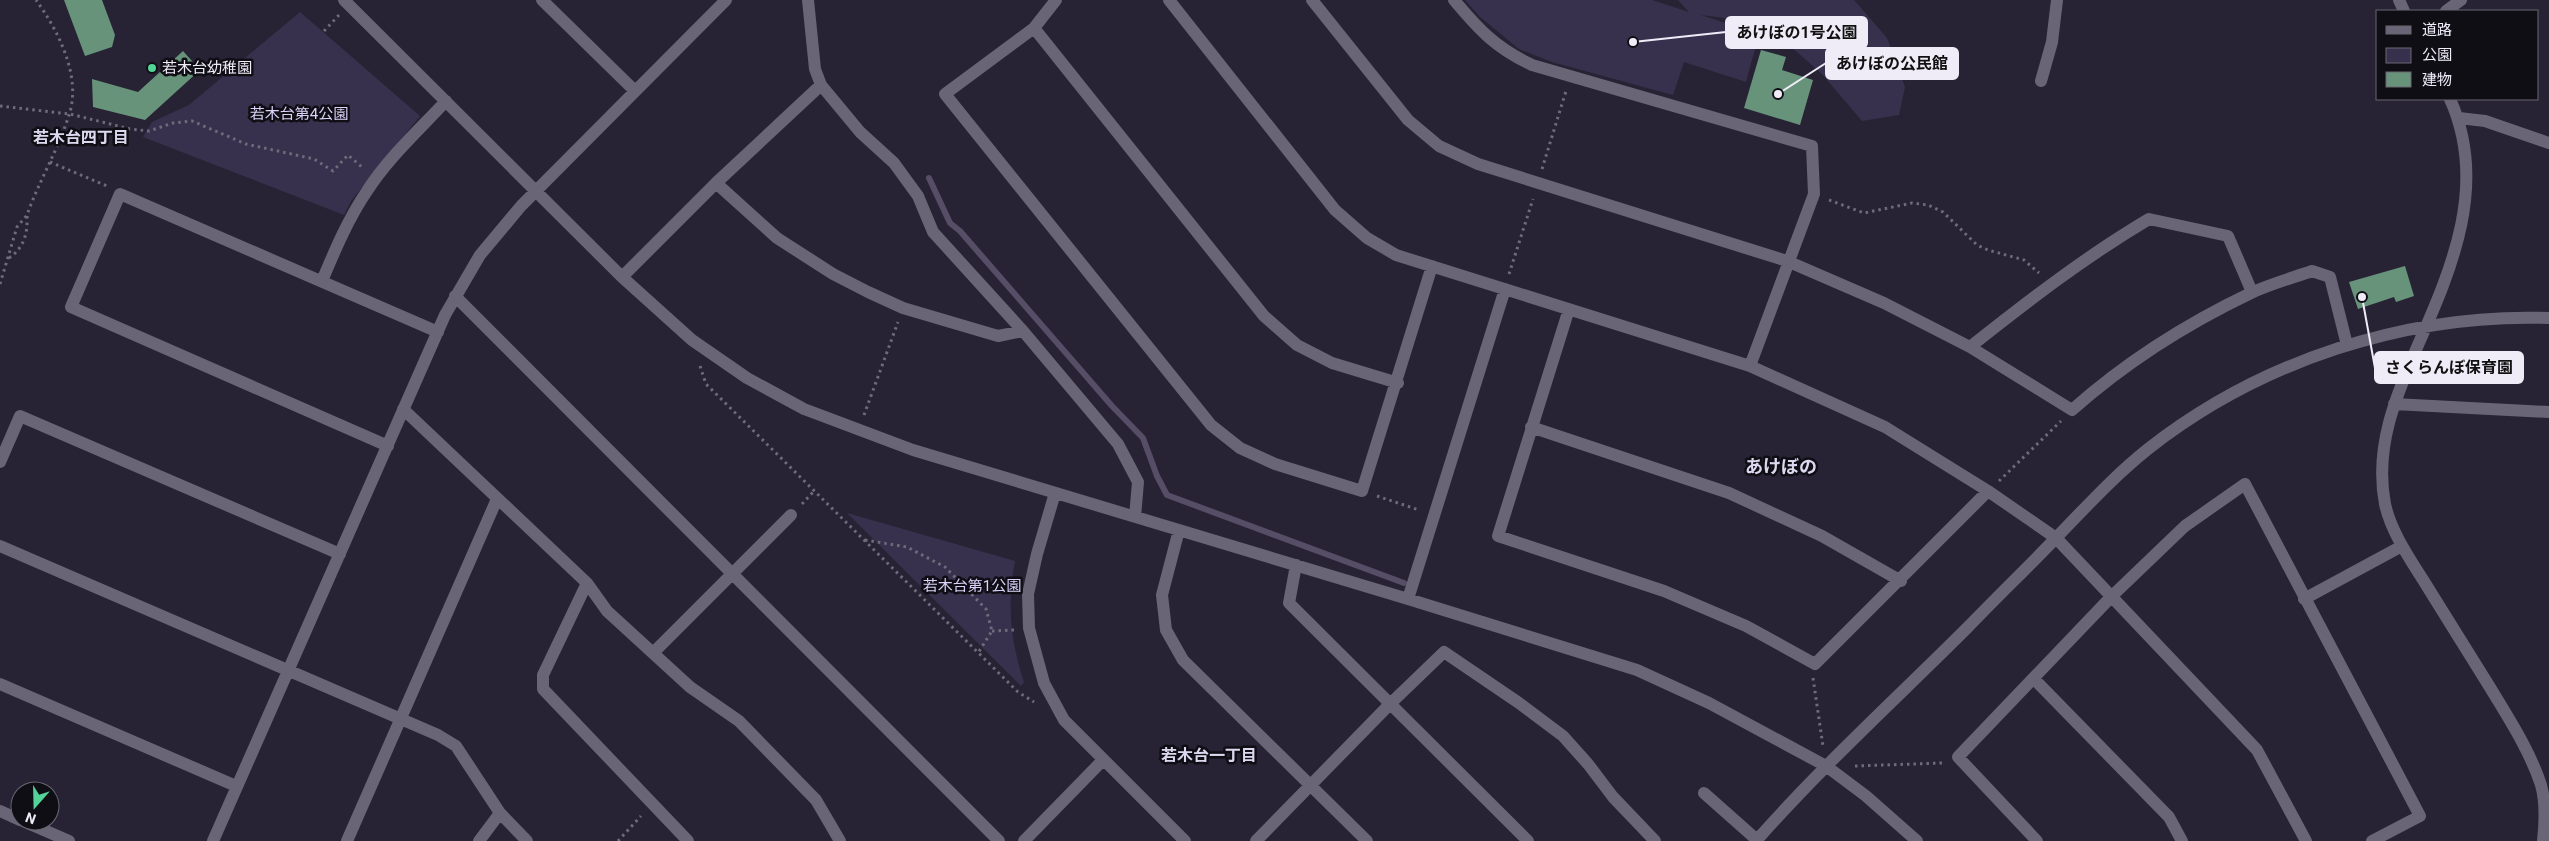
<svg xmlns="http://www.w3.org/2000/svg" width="2549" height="841" font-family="Roboto,'Noto Sans JP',sans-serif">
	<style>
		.green { fill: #38314d }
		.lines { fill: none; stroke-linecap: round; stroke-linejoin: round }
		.stream { stroke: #564d66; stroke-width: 6 }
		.building { fill: #68937b }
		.path { stroke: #6e6b7a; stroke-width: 3; stroke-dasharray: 2.5 4; stroke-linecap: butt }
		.minor { stroke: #696576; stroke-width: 12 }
		.poi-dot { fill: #52d397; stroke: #100e15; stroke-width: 2 }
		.labels { text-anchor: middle; stroke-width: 5; stroke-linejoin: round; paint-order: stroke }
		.poi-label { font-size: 15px; fill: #efecf8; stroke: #100e15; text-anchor: start }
		.park-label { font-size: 15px; fill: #dad2f9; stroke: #100e15 }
		.neighbourhood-label { font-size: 16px; font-weight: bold; fill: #dcd8ef; stroke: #100e15 }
		.quarter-label { font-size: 18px; font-weight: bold; fill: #dcd8ef; stroke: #100e15 }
		.leader { fill: none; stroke: #efecf8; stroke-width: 2 }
		.callout-dot { fill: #efecf8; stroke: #100e15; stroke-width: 2 }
		.callout { fill: #efecf8; stroke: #efecf8; stroke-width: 2 }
		.callout-label { font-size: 16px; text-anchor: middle; font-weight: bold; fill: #111 }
	</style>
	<rect width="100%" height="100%" fill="#272334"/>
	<path class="green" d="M1465,0H1652L1689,12L1678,0H1854L1887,38L1905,87L1899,115L1862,121L1822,74L1782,39L1755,22L1701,15L1759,34L1746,82L1684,62L1673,95L1552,62L1519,49L1479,16Z
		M300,12L420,116L351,201L344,215L143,137L152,122L189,105Z
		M847,513L1015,561C1007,603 1010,641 1024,682L1021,686Z"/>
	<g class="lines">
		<path class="stream" d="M929,178L950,223L960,231L1112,406L1143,438L1157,476L1167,495L1404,583"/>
	</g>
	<path class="building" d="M64,0H102L115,35L112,47L85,56Z
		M1761,50L1786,57L1782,70L1813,80L1800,125L1744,108Z
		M183,51L200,70L145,120L93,107L92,79L138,92Z
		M2405,266L2414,296L2396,302L2394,297L2358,309L2349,282Z"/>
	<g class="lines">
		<path class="path" d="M324,31L339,15
			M0,106L70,114L130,129L149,131L173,123L192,121L246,144L314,159L333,171L348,155L363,168
			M50,162L107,186
			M1542,169L1566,91
			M1829,200L1864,213L1912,203L1928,205L1943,212L1977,245L1988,250L2024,260L2039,273
			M9,258C24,248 28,233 27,215
			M1509,274L1533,199
			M0,284L17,227L27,215C39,181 58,150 69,115C82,77 58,30 36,0
			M700,366L706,384L1018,692L1034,702
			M864,415L898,322
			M1999,481L2061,421
			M1377,496L1419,510
			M802,504L814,491
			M865,540L907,547L945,567L986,609L992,631L978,653
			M992,631L1014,630
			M1813,678L1823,746
			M1855,766L1943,763
			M618,841L641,816"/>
		<path class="minor" d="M344,0L622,277L692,340L747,378L804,409L913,450L1408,599L1637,670L1709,703L1826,766L1866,796L1917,841
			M542,0L635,91
			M1169,0L1335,210L1367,238L1396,255L1750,366L1885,427L1988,491L2056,538L2257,750L2306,841
			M1312,0L1408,120L1439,146L1478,164L1787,261L1884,303L1970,347L2072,410C2126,362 2186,324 2251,293C2270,284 2292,278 2312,271L2330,277L2347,345
			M1454,0C1479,30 1496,48 1532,65L1812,146L1814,194L1750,366
			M2399,0L2404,11
			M2446,11L2461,0
			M1034,28L1056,0
			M2041,81L2052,42L2057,0
			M821,85L860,132L894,163L918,196L933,232L1023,331L1118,444L1138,482L1135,517
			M2450,99C2488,183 2453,266 2418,345C2396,396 2374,447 2385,504C2391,532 2410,559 2425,583C2447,618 2469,654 2491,689C2509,719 2530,751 2541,785C2546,803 2545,823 2543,841
			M2459,118L2485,121L2549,143
			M716,183L777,238L833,274L868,292L903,308L998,336L1023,331
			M622,277L716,183L821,85L815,69L808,0
			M322,281C335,250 348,219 367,191C388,158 419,130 446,101
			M455,296L999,841
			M1569,309L1498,536L1664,591L1746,626L1815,664L1988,491
			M1970,347C2028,301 2085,257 2149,219L2228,236L2252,292
			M1398,383L1332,363L1297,345L1264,316L1034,28L945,94L1211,425L1240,448L1275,464L1362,491L1432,266
			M2394,404L2549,412
			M403,409L587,583L607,611L690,687L739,721L816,800L840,841
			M1531,427L1729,493L1822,536L1901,581
			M388,446L71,307L120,194L438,332
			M0,462L20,416L340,554
			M1055,493L1037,554L1028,594L1029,628L1044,683L1064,720L1185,841
			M1179,530L1162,595L1166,630L1183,660L1367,841
			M0,546L438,735L456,746L500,813L527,841
			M1296,565L1289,603L1528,841
			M587,583L543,675V689L688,841
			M1408,599L1505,289
			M2304,599L2402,546
			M653,653L791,515
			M2034,679L2169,817L2182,841
			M0,684L236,786
			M1704,793L1757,840
			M0,811L20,820
			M23,821L69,841
			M213,841L445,315L480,255L521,206L726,0
			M347,841L497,499
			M479,841L500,813
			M1024,841L1103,760
			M1256,841L1390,704L1444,652L1519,703L1563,736L1588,764L1613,797L1655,841
			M1756,841C1823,765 1897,698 1968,627C1997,597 2027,568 2055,539C2085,508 2114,476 2148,449C2260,361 2406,313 2549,318
			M2037,841L1958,757L2112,596L2185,526L2245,484L2420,816L2372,841"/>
	</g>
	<circle class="poi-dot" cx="152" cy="68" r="5"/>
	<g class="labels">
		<g class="poi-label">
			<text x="162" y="73">若木台幼稚園</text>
		</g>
		<g class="park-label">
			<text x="299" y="119">若木台第4公園</text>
			<text x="972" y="591">若木台第1公園</text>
		</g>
		<g class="neighbourhood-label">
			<text x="81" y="143">若木台四丁目</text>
			<text x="1209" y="761">若木台一丁目</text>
		</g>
		<g class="quarter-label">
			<text x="1781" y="473">あけぼの</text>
		</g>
	</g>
	<path class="leader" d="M1633 42L1726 32M1778 94L1826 63M2362 297L2375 368"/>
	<g class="callout-dot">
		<circle cx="1633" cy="42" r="5"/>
		<circle cx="1778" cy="94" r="5"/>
		<circle cx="2362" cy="297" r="5"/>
	</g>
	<g class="callout">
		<rect x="1726" y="17" width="141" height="31" rx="5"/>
		<rect x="1826" y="48" width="132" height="31" rx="5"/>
		<rect x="2375" y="352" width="148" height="31" rx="5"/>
	</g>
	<g class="callout-label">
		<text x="1797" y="38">あけぼの1号公園</text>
		<text x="1892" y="69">あけぼの公民館</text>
		<text x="2449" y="373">さくらんぼ保育園</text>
	</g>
	<rect x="2376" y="10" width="162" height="90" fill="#100e15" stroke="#696770"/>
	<rect x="2386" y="26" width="25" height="8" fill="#696576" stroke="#696770"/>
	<text x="2422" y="35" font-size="15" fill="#efecf8">道路</text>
	<rect x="2386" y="48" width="25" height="15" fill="#38314d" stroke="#696770"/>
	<text x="2422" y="60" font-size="15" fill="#efecf8">公園</text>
	<rect x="2386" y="72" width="25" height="15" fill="#68937b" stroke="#696770"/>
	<text x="2422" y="85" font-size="15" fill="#efecf8">建物</text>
	<g transform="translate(35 806) rotate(200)"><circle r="24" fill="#100e15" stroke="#696770"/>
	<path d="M0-4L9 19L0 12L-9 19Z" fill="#52d397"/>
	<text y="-8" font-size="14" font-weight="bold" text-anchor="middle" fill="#efecf8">N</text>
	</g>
</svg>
